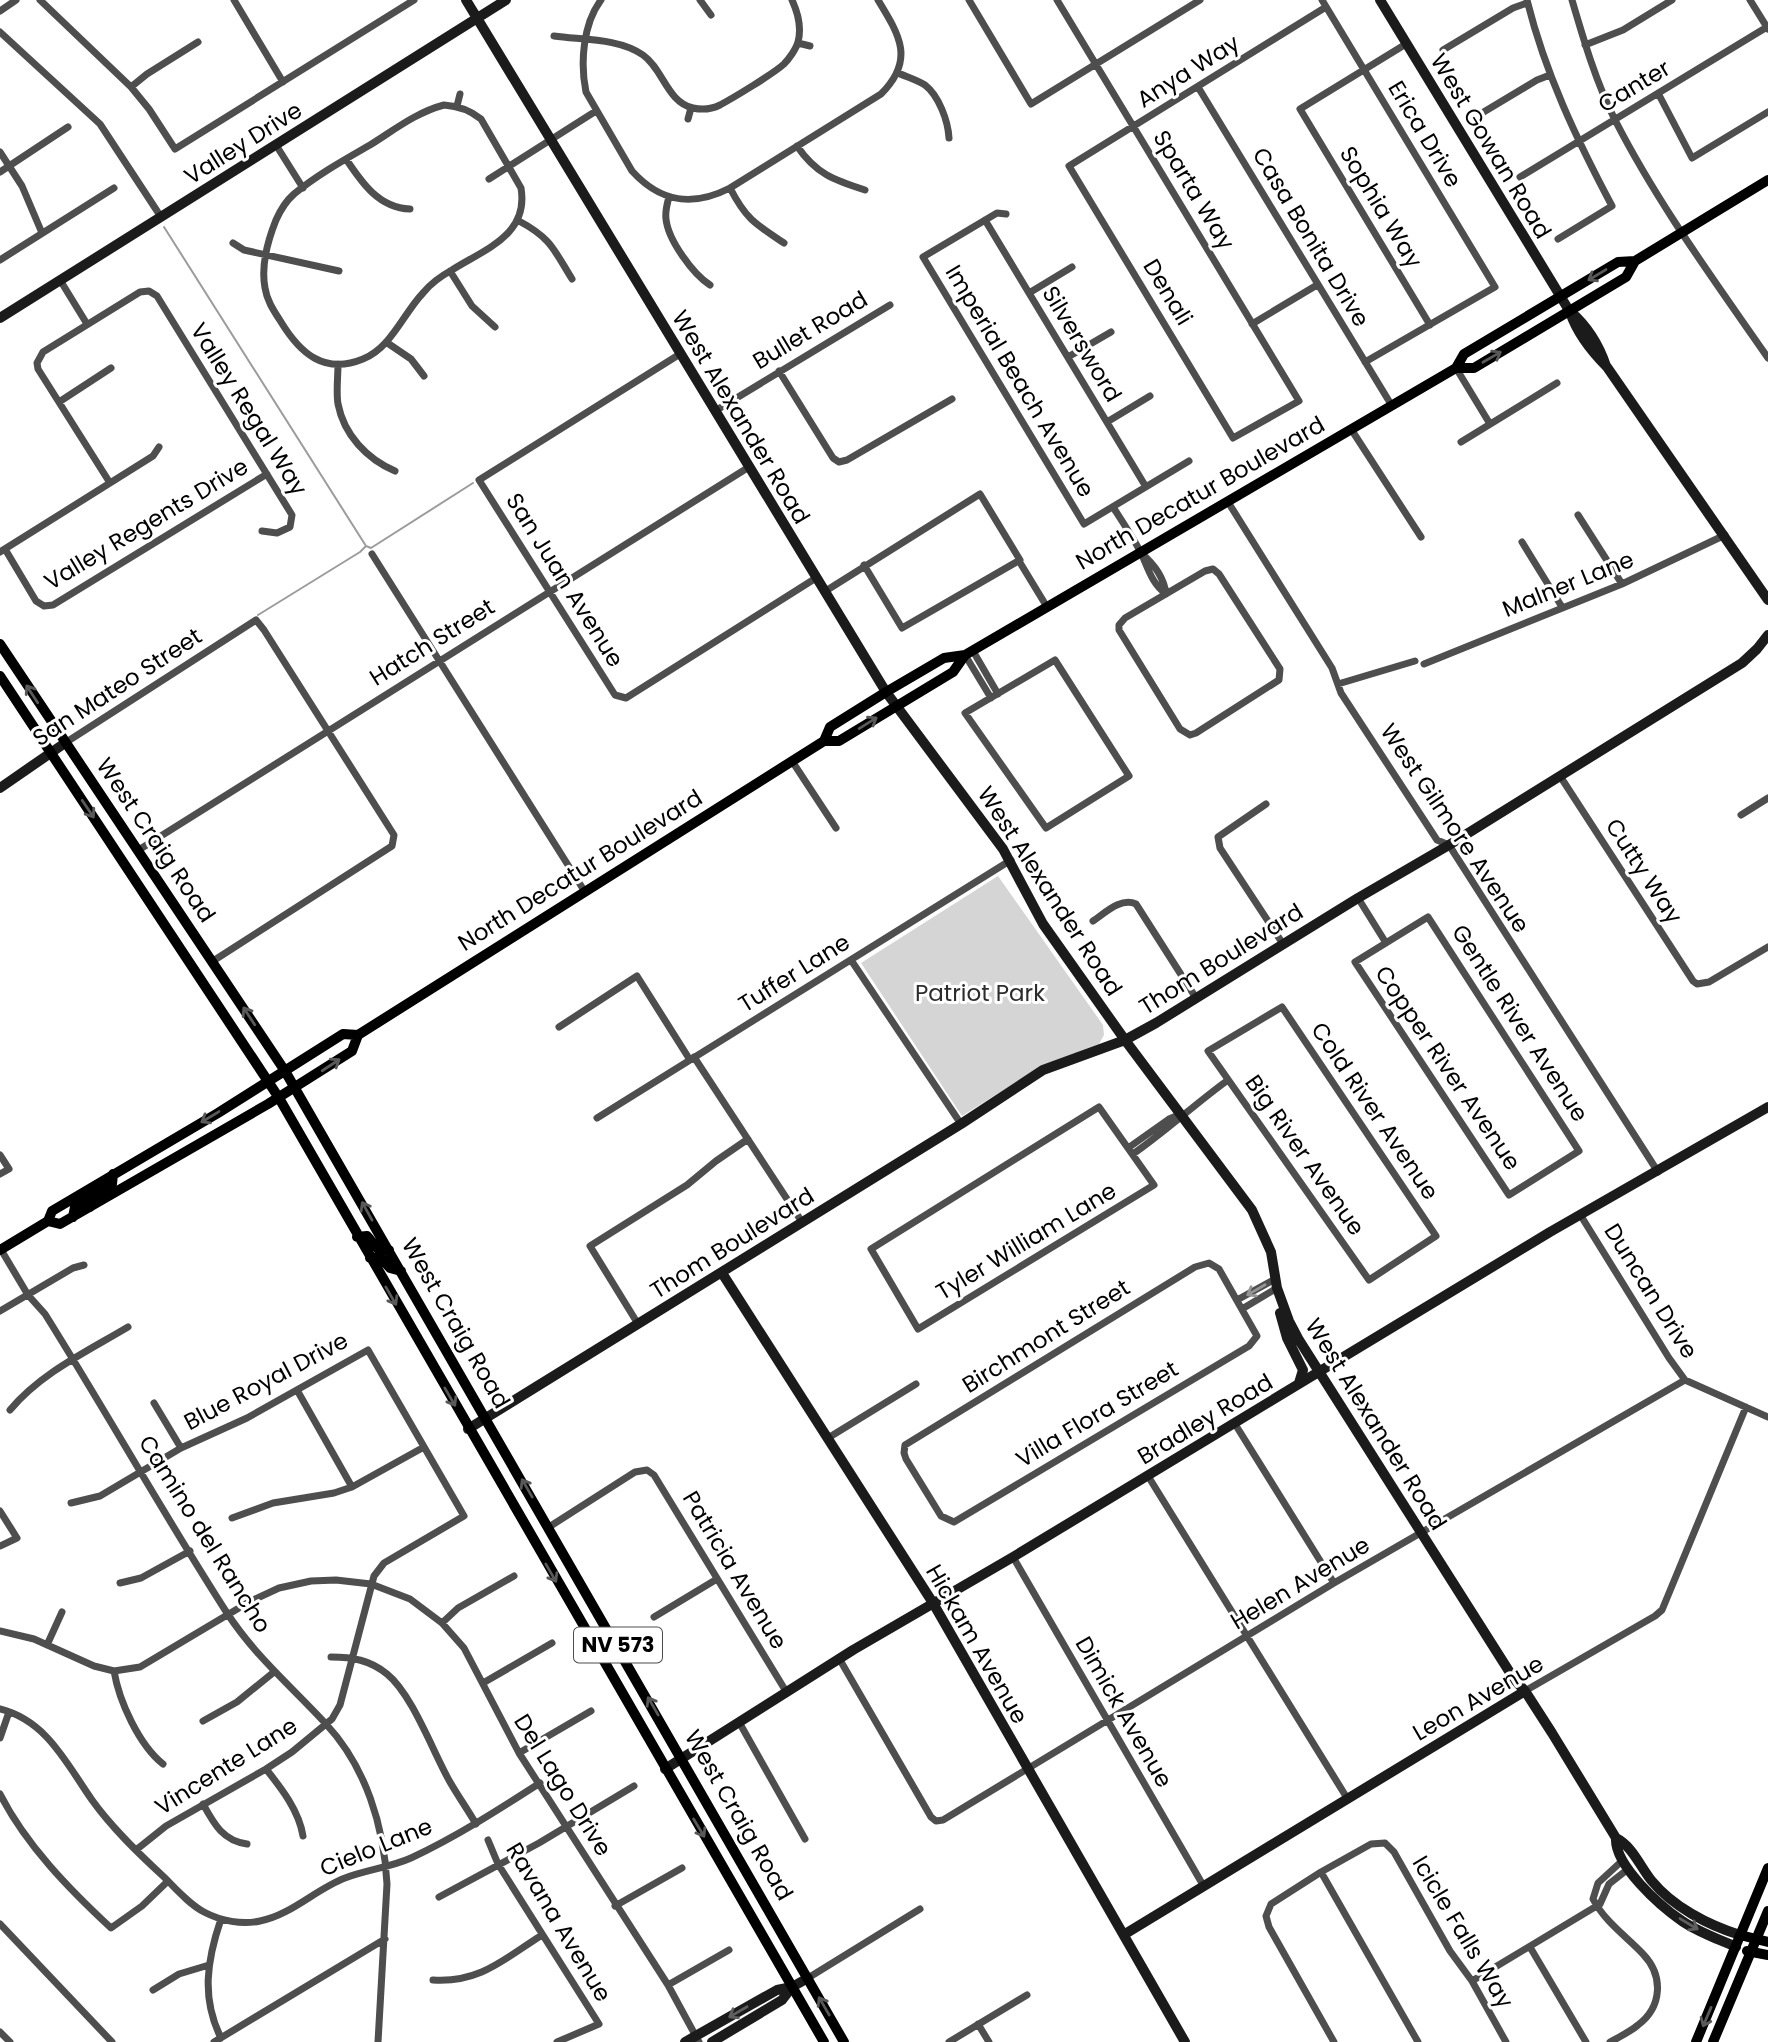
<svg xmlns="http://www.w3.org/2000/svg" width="1768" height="2042" font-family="Poppins,sans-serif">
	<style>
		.green { fill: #d5d5d5 }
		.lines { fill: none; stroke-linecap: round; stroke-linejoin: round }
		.stream { stroke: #9c9c9c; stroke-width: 2 }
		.street { stroke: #4e4e4e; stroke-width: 7 }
		.secondary { stroke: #1b1b1b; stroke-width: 10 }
		.primary { stroke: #000; stroke-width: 10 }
		.oneway { stroke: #595959 }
		.oneway2 { stroke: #959595 }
		.oneway3 { stroke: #5f5f5f }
		.labels { text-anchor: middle; stroke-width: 6; stroke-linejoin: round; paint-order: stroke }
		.shield { fill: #fff; stroke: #4c4c4c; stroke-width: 2 }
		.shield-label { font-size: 21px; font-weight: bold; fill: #000 }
		.street-label { font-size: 23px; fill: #000; stroke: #fff }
		.park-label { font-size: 23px; fill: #2c2c2c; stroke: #fff }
	</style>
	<rect width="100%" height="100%" fill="#fff"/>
	<path class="green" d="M998,876L1103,1025L1104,1035L1099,1044L1040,1067L962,1116L861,963Z"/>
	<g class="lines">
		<path class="stream" d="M164,227L366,546
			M258,615L360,552L366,546L371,548L473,483"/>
		<path class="street" d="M40,0L131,87L149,109L175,149L414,0
			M234,0L283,82
			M601,0C583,24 580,63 586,92L632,171C661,203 693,207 730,188L881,94C915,60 900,36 878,0
			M700,0L711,15
			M969,0L1031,104L1200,0
			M1057,0L1299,401L1233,438L1069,166L1326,7
			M1322,0L1495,287L1365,362
			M1527,0C1545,73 1577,140 1612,206L1558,239
			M1572,0C1584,41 1596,82 1615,120C1658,204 1714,280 1768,358
			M1750,0L1768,29
			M0,11L16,0
			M0,32L100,124L161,217
			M554,36C582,40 619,38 643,55C663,69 667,102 693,108C702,110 712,109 720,105C733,98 773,74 784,64C789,59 796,49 798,42C802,27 798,13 792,0
			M798,43L810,46
			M1406,44L1300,109L1430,325
			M1585,45L1623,30L1672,0
			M1443,50L1513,8L1527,3
			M898,73C907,77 917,80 925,85C939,96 948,121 949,138
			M131,87L147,74L198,42
			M1198,87L1392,406
			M1658,93L1692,158L1768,112
			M444,105C458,106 470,110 481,119L521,188C529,235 485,249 452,270C441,276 431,283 423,293C403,314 391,348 363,359C324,375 300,353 281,322C274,311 267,301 265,288C261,267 268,240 276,220C280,211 286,201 294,194C317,175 344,160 370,145C394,130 417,112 444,105Z
			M457,106L460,94
			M1482,113L1537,80L1550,75
			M688,119L691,108
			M276,145L303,188
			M797,146C816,174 834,180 865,190
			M0,152L22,186L42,233
			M346,159C362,183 379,208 410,209
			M0,172L68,127
			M1520,177L1767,27
			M489,179L596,111
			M730,188C746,219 755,224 784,243
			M669,197C667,204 665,212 666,219C668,240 693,274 710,285
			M1006,214L997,213L923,257L1084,524L1189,461
			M985,220L1146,487
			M519,221C551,238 554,250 572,279
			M233,243L244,250L339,271
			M0,260L114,188
			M450,271L472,306L495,327
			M60,280L87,324
			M1029,293L1072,267
			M1252,324L1317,285
			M386,342L411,359L424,376
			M680,354L479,480L615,695L626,698L816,578
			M1068,357L1111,332
			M338,364C338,377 336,392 338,404C344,435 367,459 395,471
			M1456,368L1490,424
			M779,371L833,458L839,462L847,460L952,399
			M59,402L111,368
			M715,411L890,305
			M1107,422L1150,396
			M1351,429L1421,537
			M1461,442L1557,383
			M110,483L38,369L37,363L43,352L140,292L149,291L157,296L292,515L290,527L277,533L262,531
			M1228,502L1332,668L1341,693L1437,840L1449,845L1658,1172
			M1113,507C1122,521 1132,536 1140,551C1148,567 1151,583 1166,594
			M1578,515L1622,584
			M1522,542L1562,607
			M5,549L36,601L44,606L53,605L267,474
			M0,552L153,456L159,447
			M1141,553C1154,564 1164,577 1166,594
			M372,554L585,892
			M1019,561L1047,607
			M1213,569L1219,574L1280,669L1279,680L1196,733L1190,735L1180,729L1119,630V625L1125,618L1205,571Z
			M824,592L980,494L1020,560L902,628L864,565
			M973,651L998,694
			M965,655L991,698
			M1055,660L1129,776L1046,828L965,713Z
			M1424,664L1622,584L1725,535
			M1338,684L1415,661
			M65,743L256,620L264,630L394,835L392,846L213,961
			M792,761L836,828
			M1560,776L1693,981L1697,984L1709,982L1768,947
			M1266,804L1218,837L1220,848L1283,944
			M1741,815L1768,798
			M137,851L749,467
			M1358,898L1386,943
			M1428,917L1579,1151L1509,1195L1355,962Z
			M1093,921C1105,913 1121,897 1136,904L1196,998
			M851,960L961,1124
			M1282,1007L1436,1236L1369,1280L1208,1051Z
			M559,1027L637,976L690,1060
			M694,1057L802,1222
			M1099,1107L1154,1185L918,1329L871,1249Z
			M597,1118L1011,860
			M1128,1148L1169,1119L1181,1114
			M1133,1154C1166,1131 1195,1104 1228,1080
			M0,1155L9,1169L0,1174
			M1581,1216L1669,1358L1685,1380L1768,1417
			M0,1248L28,1295L45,1314C107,1413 164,1515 227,1613C255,1656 292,1687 326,1724C366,1767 384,1826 387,1884L378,2042
			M1209,1263L1219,1269L1257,1336L1249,1346L954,1522L941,1516L906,1459L904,1453L905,1445L1195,1267Z
			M1237,1300L1275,1279
			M1242,1309L1277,1288
			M0,1311L73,1268L84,1265
			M638,1324L590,1246L687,1185L716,1161L748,1139
			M297,1390L352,1487
			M154,1403L181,1448
			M10,1410C41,1373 86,1352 128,1327
			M1235,1424L1334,1583
			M828,1438L916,1384
			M1148,1476L1347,1798
			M71,1503L100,1496L181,1448L247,1418L368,1350L464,1516L384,1563L374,1576L340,1705L332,1719L292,1752L266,1769L166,1826L136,1850
			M0,1511L17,1538L0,1546
			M232,1518L273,1503L334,1493L352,1487L424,1447
			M549,1527L635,1472L647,1470L654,1475L787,1693
			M1013,1557L1203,1885
			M120,1583L141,1578L190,1551
			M654,1617L717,1579
			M442,1623L458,1608L514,1576
			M0,1631L34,1639L94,1666L114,1671L140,1667L249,1602L279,1588L311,1581L336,1580L371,1584L410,1599L442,1623L464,1648L519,1753L668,1985L699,2042
			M47,1645L62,1612
			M331,1657C352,1657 370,1660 387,1674C412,1694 433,1752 450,1782C458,1796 468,1810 476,1824
			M840,1660L931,1817L936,1821L943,1820L1334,1583L1685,1380
			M114,1671C119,1701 139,1745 163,1764
			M483,1683L552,1643
			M1525,1691L1655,1616L1662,1610L1746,1407
			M0,1709C47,1721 66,1763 92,1800C112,1828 138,1853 164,1877C176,1889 189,1904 204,1912C221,1921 242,1925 260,1921C291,1915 316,1889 345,1878C366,1870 391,1867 411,1858C456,1837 498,1810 540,1783
			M203,1721L237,1702L274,1672
			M739,1722L805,1839
			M0,1738L9,1712
			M519,1753L591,1711
			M266,1769C282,1789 299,1811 303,1836
			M0,1794C26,1845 69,1889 111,1928L142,1906L168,1881
			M203,1804C214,1824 223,1841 247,1844
			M488,1840L498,1864L599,2024L557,2042
			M1321,1872L1418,2042
			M439,1897L539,1843L634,1786
			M615,1906L682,1868
			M221,1919C207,1960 201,1998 221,2038
			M0,1924L112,2042
			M1530,1947L1586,2042
			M808,1978L920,1909
			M433,1980C480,1983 504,1959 542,1935
			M1472,1981L1600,1904L1609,1884L1628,1869
			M668,1985L729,1950
			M153,1990L179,1974L209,1965
			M978,2024L989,2042
			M0,2032L10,2042
			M214,2042L385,1939
			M949,2042L1027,1995
			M1334,2042L1269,1927L1266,1916L1271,1904L1321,1872L1371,1844L1385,1843L1394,1852L1450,1951L1472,1981L1506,2042
			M1610,2042C1619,2037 1630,2032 1638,2025C1662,2007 1664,1976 1643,1954C1626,1936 1605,1922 1593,1899L1598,1883L1623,1860"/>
		<path class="secondary" d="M466,0L886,692L1003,849L1043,924L1125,1040L1252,1210L1271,1252L1277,1288L1289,1321L1299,1340L1514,1679L1525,1691L1552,1733L1616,1838C1614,1865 1660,1906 1682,1921C1698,1932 1718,1939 1736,1947
			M1380,0L1570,312C1577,333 1591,351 1607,367L1768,600
			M1571,312C1587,326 1599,345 1606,366
			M0,318L506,0
			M0,788L65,743
			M722,1273L933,1603L1185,2042
			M1280,1313L1287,1338L1303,1370L1299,1383
			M468,1429L961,1124L1043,1070L1125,1040L1156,1023L1358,898L1449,845L1742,663L1757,649L1768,635
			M665,1769L853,1650L1013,1557L1550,1232L1768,1107
			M1616,1838C1632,1846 1640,1866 1651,1880C1673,1907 1708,1925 1740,1935
			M1125,1934L1525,1691
			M685,2042L777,1990L792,1987L808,1978
			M712,2042L782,2000L792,1987"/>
		<path class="primary" d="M1456,368L1464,354L1618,262L1635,261L1768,180
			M0,644L285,1071L844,2042
			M0,676L279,1098L824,2042
			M824,741H839L953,672L965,655
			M90,1207L97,1193L112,1184L113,1174
			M73,1217L75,1207L89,1198L93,1191
			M48,1221L60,1224L268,1104L352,1051L358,1035
			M357,1237L367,1236C375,1244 375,1252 389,1250
			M0,1250L48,1221L52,1211L218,1113L343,1034L358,1035L824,741L830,727L886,692L944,658L965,655L1456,368H1474L1626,277L1635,261
			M370,1258L380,1257L390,1268L401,1271
			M1740,1935L1768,1942
			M1747,1951L1768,1955
			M1696,2042L1768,1868
			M1713,2042L1768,1911"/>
	</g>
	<defs><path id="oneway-shaft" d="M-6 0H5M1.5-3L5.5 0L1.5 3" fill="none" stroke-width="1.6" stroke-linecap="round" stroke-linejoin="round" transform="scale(1.75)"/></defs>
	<g class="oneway">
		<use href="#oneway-shaft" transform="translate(1597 275) rotate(149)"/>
		<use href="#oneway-shaft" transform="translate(1492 357) rotate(-30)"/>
		<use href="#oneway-shaft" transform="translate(32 694) rotate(-123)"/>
		<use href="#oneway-shaft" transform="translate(868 723) rotate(-32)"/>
		<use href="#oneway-shaft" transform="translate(88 809) rotate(56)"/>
		<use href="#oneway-shaft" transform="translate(249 1016) rotate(-123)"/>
		<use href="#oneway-shaft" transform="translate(331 1065) rotate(-33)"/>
		<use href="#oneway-shaft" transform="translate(210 1117) rotate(149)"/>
		<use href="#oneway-shaft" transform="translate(367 1211) rotate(-119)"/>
		<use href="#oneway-shaft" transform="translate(391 1296) rotate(60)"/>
		<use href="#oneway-shaft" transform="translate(450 1397) rotate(60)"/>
		<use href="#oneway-shaft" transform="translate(527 1488) rotate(-120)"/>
		<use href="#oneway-shaft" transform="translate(551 1573) rotate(60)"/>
		<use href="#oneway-shaft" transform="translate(653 1706) rotate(-120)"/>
		<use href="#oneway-shaft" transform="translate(699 1828) rotate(59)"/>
		<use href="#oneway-shaft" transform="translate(824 2006) rotate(-120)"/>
		<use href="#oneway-shaft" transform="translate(1707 2017) rotate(113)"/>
	</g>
	<use class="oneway2" href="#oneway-shaft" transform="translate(1256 1290) rotate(150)"/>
	<g class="oneway3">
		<use href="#oneway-shaft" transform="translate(1689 1924) rotate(31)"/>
		<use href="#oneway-shaft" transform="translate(738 2012) rotate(150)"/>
	</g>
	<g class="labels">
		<rect class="shield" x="574" y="1627.5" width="88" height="35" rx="5"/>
		<g class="shield-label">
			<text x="618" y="1652">NV 573</text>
		</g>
		<g class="street-label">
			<text transform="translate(1188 71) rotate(-32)" y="8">Anya Way</text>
			<text transform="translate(1634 86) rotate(-31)" y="8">Canter</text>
			<text transform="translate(1425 134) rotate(59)" y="8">Erica Drive</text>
			<text transform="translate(243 143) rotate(-32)" y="8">Valley Drive</text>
			<text transform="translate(1491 146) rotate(59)" y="8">West Gowan Road</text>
			<text transform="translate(1194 190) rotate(59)" y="8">Sparta Way</text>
			<text transform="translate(1381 207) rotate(59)" y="8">Sophia Way</text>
			<text transform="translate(1311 237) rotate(59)" y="8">Casa Bonita Drive</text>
			<text transform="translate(1168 292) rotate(59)" y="8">Denali</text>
			<text transform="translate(810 330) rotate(-31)" y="8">Bullet Road</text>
			<text transform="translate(1082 344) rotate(59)" y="8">Silversword</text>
			<text transform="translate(1020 381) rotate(59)" y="8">Imperial Beach Avenue</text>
			<text transform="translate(249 409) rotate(58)" y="8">Valley Regal Way</text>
			<text transform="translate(741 417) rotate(59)" y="8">West Alexander Road</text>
			<text transform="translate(1200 493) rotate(-30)" y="8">North Decatur Boulevard</text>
			<text transform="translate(146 524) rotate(-31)" y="8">Valley Regents Drive</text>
			<text transform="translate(565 580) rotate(58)" y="8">San Juan Avenue</text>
			<text transform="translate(1568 584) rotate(-22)" y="8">Malner Lane</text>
			<text transform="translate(432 642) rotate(-32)" y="8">Hatch Street</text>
			<text transform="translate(117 687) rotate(-33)" y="8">San Mateo Street</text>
			<text transform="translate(1455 828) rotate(56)" y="8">West Gilmore Avenue</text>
			<text transform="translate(156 840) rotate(56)" y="8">West Craig Road</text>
			<text transform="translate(580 870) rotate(-32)" y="8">North Decatur Boulevard</text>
			<text transform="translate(1644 871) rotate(57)" y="8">Cutty Way</text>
			<text transform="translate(1050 891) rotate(57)" y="8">West Alexander Road</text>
			<text transform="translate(1221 959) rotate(-32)" y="8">Thom Boulevard</text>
			<text transform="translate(794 973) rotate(-32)" y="8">Tuffer Lane</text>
			<text transform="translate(1520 1023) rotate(57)" y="8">Gentle River Avenue</text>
			<text transform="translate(1448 1068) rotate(56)" y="8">Copper River Avenue</text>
			<text transform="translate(1375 1111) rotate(56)" y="8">Cold River Avenue</text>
			<text transform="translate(1305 1155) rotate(55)" y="8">Big River Avenue</text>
			<text transform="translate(1026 1241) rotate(-31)" y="8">Tyler William Lane</text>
			<text transform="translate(732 1243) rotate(-32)" y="8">Thom Boulevard</text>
			<text transform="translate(1651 1291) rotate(58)" y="8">Duncan Drive</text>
			<text transform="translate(456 1323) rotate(60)" y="8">West Craig Road</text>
			<text transform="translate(1046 1336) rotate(-32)" y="8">Birchmont Street</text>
			<text transform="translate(266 1381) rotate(-28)" y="8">Blue Royal Drive</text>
			<text transform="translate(1097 1414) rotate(-31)" y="8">Villa Flora Street</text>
			<text transform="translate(1205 1419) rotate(-31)" y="8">Bradley Road</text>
			<text transform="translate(1376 1424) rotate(58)" y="8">West Alexander Road</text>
			<text transform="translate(205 1534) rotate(58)" y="8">Camino del Rancho</text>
			<text transform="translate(735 1570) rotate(59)" y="8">Patricia Avenue</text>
			<text transform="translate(1300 1583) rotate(-31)" y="8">Helen Avenue</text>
			<text transform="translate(977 1644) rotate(60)" y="8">Hickam Avenue</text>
			<text transform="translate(1478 1698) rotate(-30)" y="8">Leon Avenue</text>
			<text transform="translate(1124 1712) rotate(60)" y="8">Dimick Avenue</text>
			<text transform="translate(226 1766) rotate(-32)" y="8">Vincente Lane</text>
			<text transform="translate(563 1785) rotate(58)" y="8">Del Lago Drive</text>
			<text transform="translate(739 1815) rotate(60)" y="8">West Craig Road</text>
			<text transform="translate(376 1847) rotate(-22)" y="8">Cielo Lane</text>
			<text transform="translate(559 1922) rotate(59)" y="8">Ravana Avenue</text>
			<text transform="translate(1463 1932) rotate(59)" y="8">Icicle Falls Way</text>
		</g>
		<g class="park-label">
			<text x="980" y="1001">Patriot Park</text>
		</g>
	</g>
</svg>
